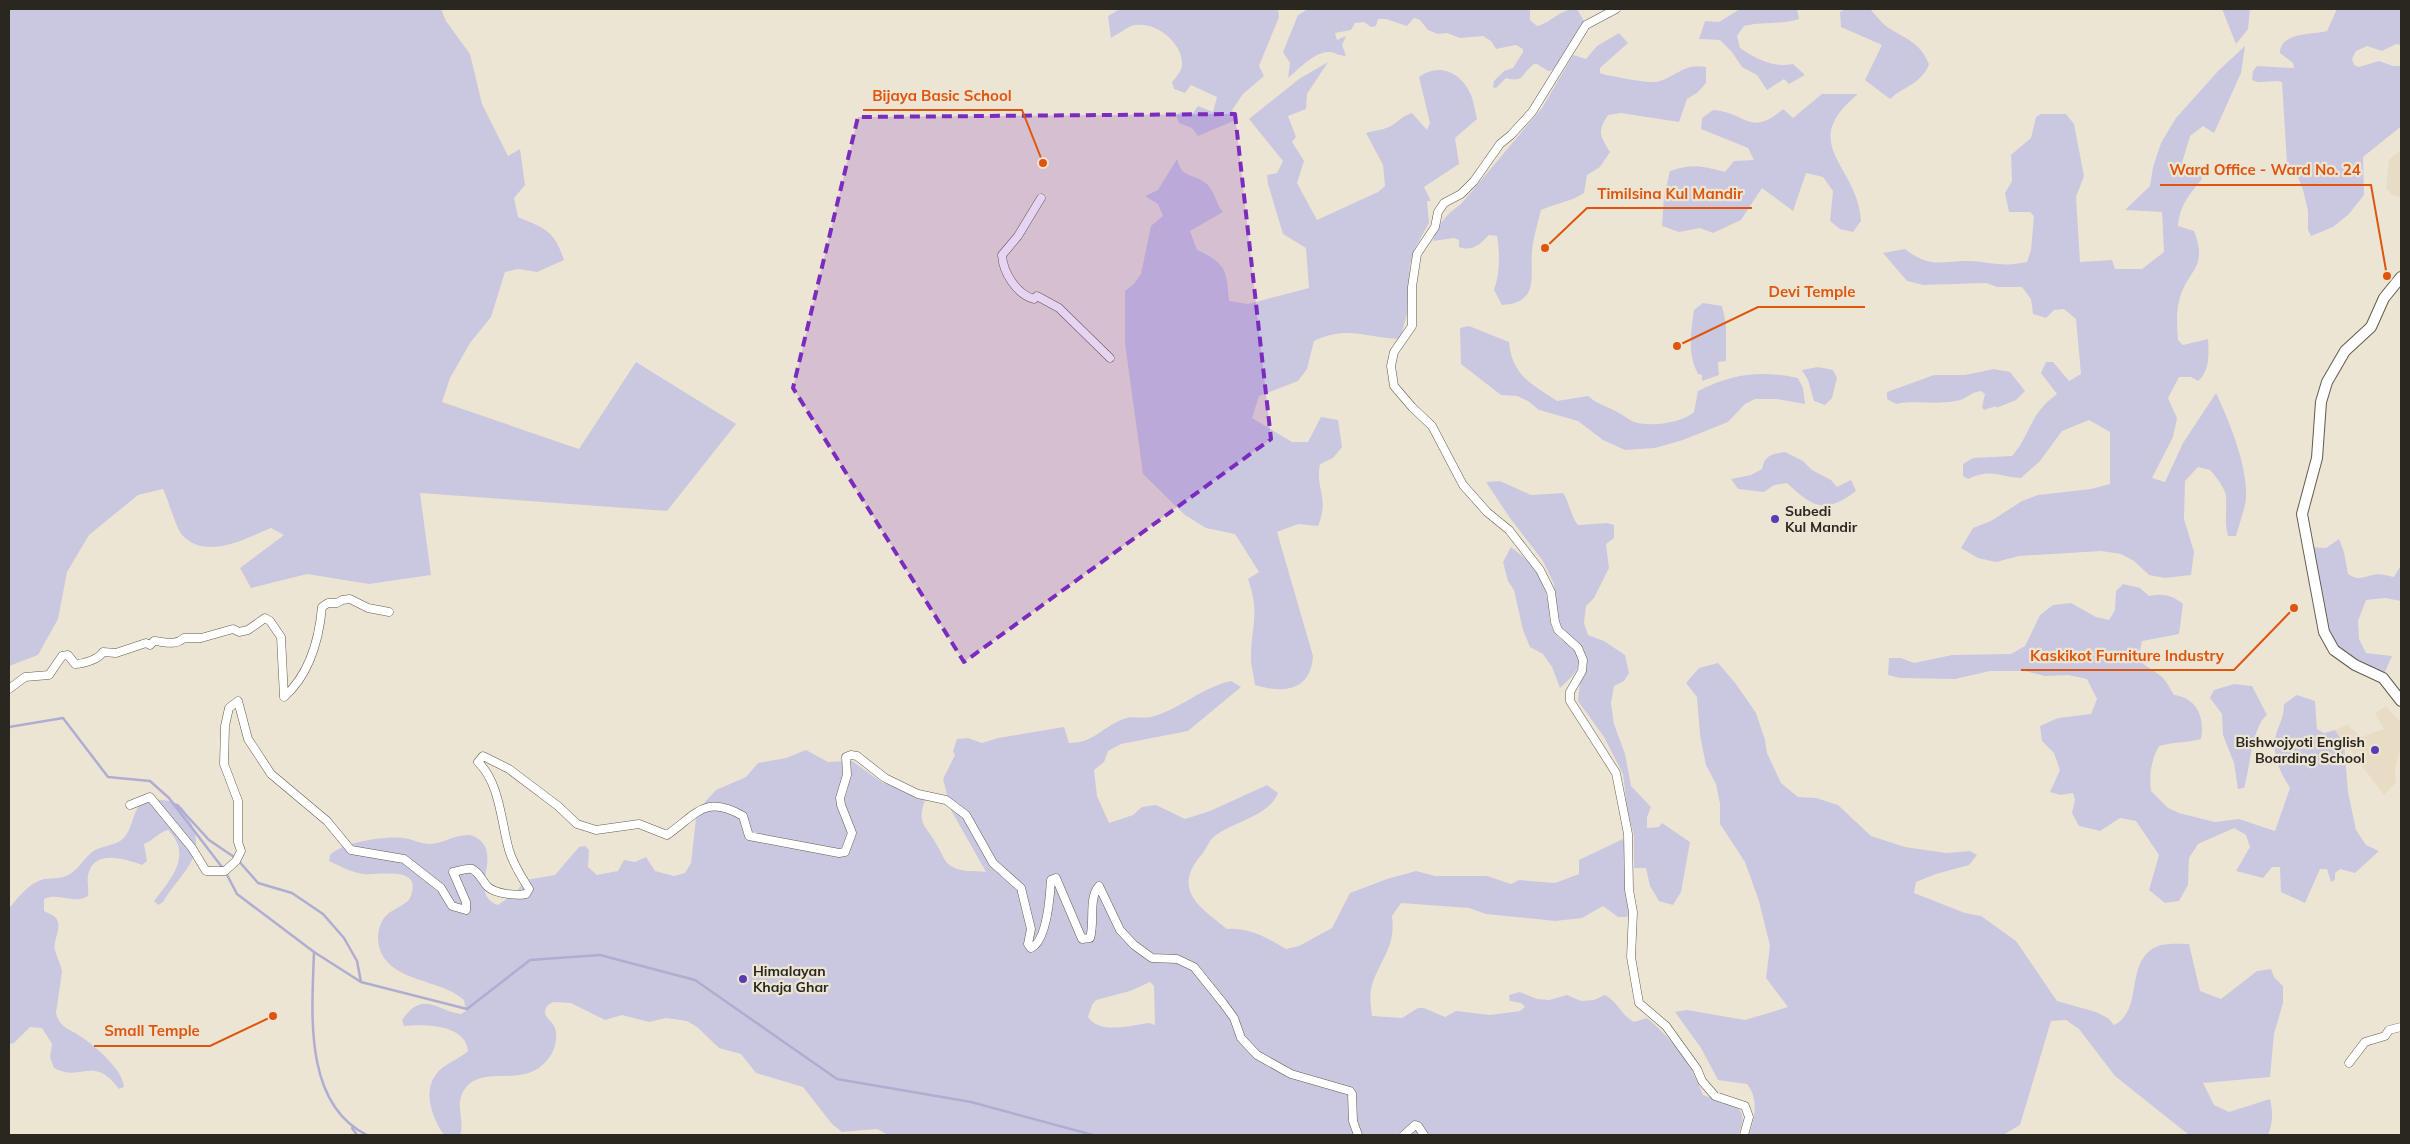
<svg xmlns="http://www.w3.org/2000/svg" width="2410" height="1144" viewBox="0 0 2410 1144" font-family="Mulish,sans-serif">
<style>
.built{fill:#e8ddc4}
.green{fill:#cac8e0;fill-rule:evenodd}
.lines{fill:none;stroke-linecap:round;stroke-linejoin:round}
.stream{stroke:#afadd1;stroke-width:2.5}
.minor-casing{stroke:#635c4d;stroke-width:9}
.tertiary-casing{stroke:#635c4d;stroke-width:12}
.minor{stroke:#fff;stroke-width:8}
.tertiary{stroke:#fff;stroke-width:10}
.marked{fill:#7b2cbf;fill-opacity:0.2;stroke:#7b2cbf;stroke-width:4;stroke-dasharray:10 6;stroke-linejoin:round}
.poi-dot{fill:#583cb4;stroke:#ede5d4;stroke-width:2}
.labels{text-anchor:middle;dominant-baseline:central;stroke-width:4.5;stroke-linejoin:round;paint-order:stroke}
.poi-label{font-size:14px;font-weight:bold;fill:#2a2720;stroke:#ede5d4;text-anchor:start}
.leader{fill:none;stroke:#de560d;stroke-width:2}
.callout-dot{fill:#de560d;stroke:#ede5d4;stroke-width:2}
.callout-label{font-size:15px;text-anchor:middle;font-weight:bold;fill:#de560d;stroke:#ede5d4;stroke-width:4.5;stroke-linejoin:round;paint-order:stroke}
</style>
<rect width="100%" height="100%" fill="#ede5d4"/>
<g class="built">
<path d="M2401,150V198L2392,195L2386,188L2389,160Z"/>
<path d="M2386,706L2401,723V746L2395,770L2396,782L2384,795L2335,730L2347,725L2361,737L2384,729L2375,713Z"/>
</g>
<g class="green">
<path d="M9,9H441L446,21L470,54L482,104L508,156L520,149L525,185L514,198L518,217C546,229 554,230 564,260L537,272L518,269L505,272L491,317L470,343L450,378L442,402L579,449L636,362L736,424L667,511L420,493L431,575L369,584L307,574L251,588L240,568L284,535L271,528C246,538 206,561 182,535C176,528 168,499 163,489L138,495L89,535L67,572L58,619L38,655L9,666Z"/>
<path d="M1120,9H1278L1279,17L1259,66L1264,76L1243,94L1232,110L1238,119L1198,136L1192,128L1179,123L1176,115L1181,112L1193,113L1198,106L1213,112L1217,97L1191,85L1185,93L1174,89L1172,82C1177,76 1183,70 1182,62C1181,40 1152,19 1131,26C1125,29 1118,34 1111,38L1108,16Z"/>
<path d="M1308,9H1530V20L1537,26C1553,22 1559,9 1577,9L1584,21L1554,70L1548,71L1537,64H1534C1520,75 1525,83 1506,78L1496,88L1493,87L1494,81L1504,71L1513,68L1523,52V49L1516,45L1496,49L1491,41L1483,36L1460,38L1447,33L1438,34L1428,30L1420,20L1414,18L1407,26L1386,19H1378L1376,26L1371,27L1364,22L1355,23L1351,30L1335,33L1337,40L1346,36L1342,45L1346,56C1340,56 1336,53 1330,52C1315,51 1299,69 1288,78L1290,63L1283,52L1298,15Z"/>
<path d="M1740,9H1797L1799,19C1781,25 1763,21 1744,26L1737,36L1740,48C1756,59 1774,68 1793,64L1805,75L1789,84L1784,79L1767,90L1757,75L1742,67L1732,52L1720,40L1699,39L1705,21L1719,22Z"/>
<path d="M1846,9H1870C1876,15 1882,24 1889,28C1907,40 1919,41 1929,64C1922,84 1904,86 1890,99L1865,80L1882,45L1841,27L1840,12Z"/>
<path d="M2222,9H2250L2248,29L2236,44Z"/>
<path d="M2337,9H2401V45L2396,44L2382,51L2367,46L2356,51L2352,59L2354,65L2359,67L2379,61L2393,66H2401V128H2399L2363,157L2364,195L2349,214L2333,227L2311,236L2308,230V211L2303,190L2298,177L2287,164L2282,82C2272,79 2262,85 2252,80L2253,71L2257,66L2294,68L2293,63L2280,53C2280,32 2312,35 2327,31Z"/>
<path d="M1619,33L1628,43L1600,68V73C1607,76 1647,83 1654,82C1673,80 1683,62 1706,67V83L1698,92L1687,99L1679,122L1621,113L1608,115C1597,132 1600,135 1610,152L1600,167L1587,175L1584,193C1571,202 1556,203 1541,210C1538,223 1533,238 1532,252C1530,275 1540,303 1502,305L1494,290C1500,273 1500,255 1497,236L1489,235C1480,244 1473,252 1459,247V240L1454,238L1433,241C1437,224 1447,214 1461,204L1542,108L1573,55L1586,59L1597,46Z"/>
<path d="M2245,46L2241,73L2214,133L2203,126L2190,136L2182,163L2199,170L2202,179C2189,195 2180,205 2178,226L2194,231C2209,269 2187,269 2179,301C2176,313 2177,327 2178,340L2183,345L2208,339C2209,352 2210,372 2198,381L2191,377H2179L2168,398L2177,418L2173,437L2152,478L2165,482L2183,443L2216,393C2229,420 2248,467 2246,498C2245,510 2239,524 2236,536H2228C2224,521 2227,511 2226,497C2225,487 2216,477 2210,470L2198,467L2185,481L2184,519L2194,552L2191,575L2165,578L2149,575L2134,561L2121,554L2101,551L2019,556L1996,562L1978,558L1961,548L1973,528L1991,521L2022,501L2038,495L2091,489L2110,484V432L2089,420L2062,431L2040,461L2021,478C1998,477 1992,468 1968,479L1963,476V464L1973,458L2012,456C2032,433 2028,415 2057,394L2041,373L2046,362H2053L2069,381L2081,374L2076,319L2064,309L2054,310L2046,318L2033,314L2031,299L2022,287H1997L1986,283L1923,285L1907,281L1883,253L1905,249C1932,270 1942,260 1972,261C1994,263 2005,267 2027,262L2031,250L2034,216L2030,212H2009L2005,193L2012,181L2011,155L2031,138L2036,117L2041,114H2066L2074,124L2084,176L2076,197L2080,262L2112,260L2115,269H2142L2164,252L2162,212L2125,210L2150,186L2153,167L2161,143L2176,118L2218,71Z"/>
<path d="M1328,62L1307,94L1306,109L1288,116L1296,137L1292,142L1304,161L1297,183L1317,220L1378,192L1385,186L1383,165L1366,133C1375,130 1386,130 1394,124C1401,119 1403,116 1412,113L1427,130L1430,123L1419,77C1439,62 1462,73 1471,95C1474,102 1475,111 1477,119L1455,138L1459,164L1424,187L1431,201H1427L1429,223L1415,248L1410,264L1407,314L1400,339C1365,338 1348,325 1314,341L1307,369L1298,381L1259,396L1252,418L1292,442H1308L1321,417L1338,420L1342,447L1333,458L1320,464C1315,490 1330,498 1318,526L1298,524L1277,532L1313,656C1311,691 1283,694 1255,685C1254,678 1252,669 1251,662C1250,627 1261,616 1248,579L1259,572L1235,534L1206,528L1185,515L1143,474L1125,343V291L1134,284L1141,274L1151,226L1163,216L1158,204L1145,196L1158,190L1177,159C1182,180 1195,173 1207,184C1215,192 1216,204 1223,212L1190,231L1197,250C1226,263 1227,271 1229,301L1248,304L1309,288L1306,248L1283,234L1268,184L1267,175L1277,173L1283,161L1249,119L1299,79Z"/>
<path d="M1822,94H1858C1796,145 1858,164 1861,221L1853,232L1840,229L1830,221L1833,191L1823,177L1806,173L1793,211L1762,188L1741,220L1713,233L1700,228L1679,232L1662,226L1664,196L1670,171C1690,163 1705,166 1725,172L1734,161L1754,160L1748,148L1701,129L1702,118L1713,110C1746,112 1750,138 1783,109L1793,118Z"/>
<path d="M1703,303L1722,306L1726,324V361L1718,362L1719,375L1702,381V375L1698,374C1687,353 1691,332 1694,310Z"/>
<path d="M1469,326L1509,342C1512,375 1531,384 1557,401L1588,396C1598,405 1608,406 1619,413C1623,415 1628,419 1632,421C1648,428 1682,423 1694,412L1698,391C1732,374 1760,370 1798,378L1803,388L1805,404L1777,399H1755L1745,404L1728,422L1683,440L1655,448L1625,450L1603,440L1578,421L1539,410L1528,401L1517,396L1501,395L1461,364L1460,328Z"/>
<path d="M1818,367L1833,370L1837,378L1832,398L1825,405L1814,401L1808,380L1802,370Z"/>
<path d="M1994,369L2010,372L2025,391L2016,400L1996,408V406L1984,410L1982,407L1985,394L1981,391C1971,392 1965,400 1956,401C1936,405 1916,400 1896,404L1887,399V392L1934,375H1965Z"/>
<path d="M1785,452L1803,461L1812,470L1831,480L1837,487L1851,480L1856,491C1825,514 1813,508 1787,483L1774,485L1764,492L1738,489L1731,479L1751,475L1762,469C1765,455 1771,454 1785,452Z"/>
<path d="M1500,481L1531,495L1563,493C1570,503 1570,515 1578,525L1607,523L1614,525V538L1606,544L1609,568L1594,598L1586,606L1584,623L1588,635L1604,641L1625,655L1629,673L1624,681L1614,686L1611,703L1614,724L1625,754L1631,786L1651,807L1647,817V828L1659,827L1662,823L1690,842L1681,892L1673,905L1659,901L1650,886L1646,868H1634V836L1627,808L1623,774L1604,737L1578,701L1580,682L1585,675L1587,664L1583,648L1561,627L1556,617L1554,584L1543,561L1510,518L1486,482Z"/>
<path d="M2339,539L2344,552L2348,574C2358,581 2362,577 2373,575C2379,573 2388,576 2394,577L2401,565V601L2385,598L2366,600L2358,621L2359,639L2366,653L2392,656L2384,674L2335,647L2325,624L2310,547L2326,548Z"/>
<path d="M1511,547C1535,566 1544,575 1549,607C1550,616 1549,624 1555,633C1561,643 1580,646 1579,661C1579,672 1567,681 1560,688L1552,667L1543,654L1530,647L1523,630L1514,590L1508,581L1503,562Z"/>
<path d="M2123,584L2140,588L2149,596C2162,593 2173,595 2183,604L2179,634L2142,641C2135,668 2147,663 2163,678C2167,682 2171,690 2174,695C2197,698 2205,717 2201,739C2187,743 2173,742 2159,746C2151,761 2149,774 2151,791L2168,808L2179,813L2215,822L2239,819L2275,831L2290,788C2279,770 2270,753 2277,731C2281,721 2284,714 2284,704L2297,695L2315,701L2317,729L2324,733L2335,730L2344,743L2348,792L2356,830L2366,845L2379,851L2355,873L2340,869L2335,873V880L2331,882L2327,869H2320L2305,903L2281,892L2280,867H2272L2263,878L2236,871L2250,847L2246,835L2234,828L2198,844L2189,858L2188,885L2179,901L2165,903L2149,890L2159,855L2136,821L2120,818L2100,831L2079,826L2072,813L2075,800L2073,793L2060,795L2050,792L2060,770L2054,753L2042,741L2040,726L2058,718L2091,714L2097,699L2087,679L2068,675L2045,676L2025,671H1990L1955,679L1900,678L1888,675L1889,658H1901L1914,663L1952,655L2011,654L2025,646L2040,615L2053,605L2071,603L2096,617L2109,620L2115,610L2116,591Z"/>
<path d="M1718,663L1736,684L1756,713L1765,740L1767,753L1781,783L1798,797L1816,798L1838,805L1871,836L1905,847L1946,853L1970,851L1977,855L1969,865L1936,874L1916,882L1914,893L1965,913L1981,916L2016,941L2057,1001L2096,1012L2108,1018L2114,1025C2145,1010 2123,960 2158,946C2167,943 2180,944 2189,944L2200,991L2221,999L2257,971L2271,969L2274,977L2283,986V1003L2274,1034L2270,1077L2203,1083L2214,1105L2229,1112L2270,1099C2273,1112 2273,1123 2268,1135H2189L2115,1076L2079,1029L2066,1020L2051,1021L2020,1125L2003,1135H1749C1755,1118 1759,1099 1747,1084L1718,1080L1701,1048L1675,1012L1687,1010L1745,1020L1788,1007L1766,978L1770,946L1759,901L1745,862L1720,824V804L1716,784L1706,765L1700,735L1697,697L1686,683L1699,668Z"/>
<path d="M1231,681L1241,687L1188,731L1121,744L1108,751L1104,762L1094,770L1097,796L1109,823L1133,815L1142,807L1156,805L1185,819L1210,811L1267,785L1278,793C1269,816 1235,821 1216,835C1210,839 1207,847 1203,853C1171,889 1198,906 1227,929C1248,927 1268,938 1286,949L1299,946L1332,928L1350,893L1387,879L1416,871L1435,876H1487L1511,884L1519,880L1555,883L1579,874V860L1623,839C1627,863 1634,893 1627,917H1618L1603,906L1582,918L1555,921L1486,914L1469,908L1401,903L1392,916C1396,947 1381,958 1372,985C1369,994 1371,1007 1372,1016L1402,1018L1418,1008H1424L1445,1017L1456,1011L1490,1015L1520,1011L1525,1007L1521,1003L1510,1001L1509,995L1520,992L1537,999L1549,1000L1567,995L1581,1001L1594,1000L1605,995C1619,1003 1620,1014 1634,1022L1647,1018C1672,1039 1692,1064 1703,1095L1737,1107C1746,1115 1742,1125 1738,1135H888L877,1129L842,1132L832,1124L803,1087L756,1073L741,1054L719,1048L697,1027L687,1021L666,1018L649,1022L622,1015L605,1020L571,1003L553,1002L548,1005C540,1016 550,1018 554,1026C559,1036 555,1051 548,1059C523,1092 478,1060 462,1094C456,1108 465,1122 460,1135H444C431,1116 420,1086 442,1068C450,1062 460,1058 468,1051C466,1024 423,1024 404,1026L402,1020C423,990 435,1010 461,1014L466,1011L464,1000C439,977 382,983 378,940C378,932 379,925 384,918C390,910 401,907 409,900C426,864 380,876 363,874C350,872 340,866 329,861L330,855C344,842 384,836 403,838C412,839 421,844 430,844C446,844 466,826 481,841C500,860 468,894 498,905L515,893L526,880L555,875L579,847L585,846L589,850L588,867L597,875L618,871L624,860L635,862L646,857L655,871L674,876L685,873L691,863L696,818L704,803L716,790L746,777L758,763L786,758L806,750L828,762L852,761L883,783L917,790L926,798C915,825 927,825 938,847C942,853 944,862 951,866C962,873 974,870 986,872L951,810L943,779L955,755L953,751L957,739L968,738L982,743L998,738L1064,727L1069,743C1093,743 1100,729 1121,720C1132,715 1141,719 1151,717C1179,710 1202,687 1231,681ZM1150,982L1154,986L1155,1025L1149,1023C1131,1025 1100,1035 1088,1017L1092,1005L1096,1000L1130,991Z"/>
<path d="M2234,684L2252,686L2267,715C2252,726 2250,769 2244,788L2238,789L2234,763L2223,735L2222,714L2210,698L2214,690Z"/>
<path d="M150,798C158,800 166,800 173,802C183,805 186,813 190,821C209,857 179,874 163,902L158,905L154,901C171,879 193,855 168,830C159,832 154,840 144,844L147,861L142,865C125,859 93,848 88,876C87,882 89,889 88,896C74,905 59,892 44,899V911C47,913 51,914 54,916C65,925 52,940 55,950C57,958 61,964 62,972L56,1013C60,1029 71,1029 83,1038C97,1048 123,1070 124,1087L119,1089C93,1054 82,1083 54,1068L50,1057L52,1044L42,1028L30,1027L14,1043L9,1044V909C17,898 29,883 44,879C51,878 59,879 66,876C77,872 83,859 92,852C100,846 112,846 120,841C136,831 130,803 150,798Z"/>
</g>
<g class="lines">
<g class="stream">
<path d="M9,727L63,718L108,777L150,781L169,798L225,871L237,894L314,952L361,982L467,1009L530,960L600,955L695,980L837,1079L971,1102L1093,1135"/>
<path d="M177,805L209,840L237,859L258,883L292,893L323,914L344,938L357,961L361,982"/>
<path d="M314,952C312,1012 303,1104 367,1135"/>
<path d="M352,1128L357,1135"/>
</g>
<defs>
<g id="minor">
<path d="M1616,9L1586,25L1532,112L1511,135L1500,144L1474,181L1461,194L1444,203L1438,212L1435,227L1417,254L1412,287V326L1394,352L1391,366L1394,386L1412,407L1432,426L1463,485L1487,512L1509,530L1540,570L1551,592L1555,622L1558,630L1578,648L1583,660L1582,671L1570,692V701L1616,773L1628,834L1629,890L1633,912L1631,957L1639,1003L1666,1026L1697,1069L1702,1081L1715,1096L1745,1106L1749,1117L1744,1135"/>
<path d="M1041,198L1018,236L1002,255C1003,272 1016,294 1034,299L1037,296L1059,308L1110,358"/>
<path d="M9,689L25,677L49,675L62,656L68,655L75,664C84,664 99,659 103,652L116,653L146,643L150,645L154,641C166,642 175,646 184,638H201L233,629L239,632L248,630L265,618L270,621L281,637L284,697C310,674 319,640 322,607L328,603H337L342,600L350,599L368,608L389,612"/>
<path d="M130,805L150,797L192,848L206,871H225L236,861L241,851L238,842V801L224,764L225,726L229,708L238,701L248,739L271,774L327,821L351,850L404,859L441,888L452,906L466,910V902L453,872C459,871 467,868 472,869C479,872 483,882 488,887C496,894 517,896 526,894L529,889C521,876 513,864 509,850C501,822 500,783 478,762L483,756L509,769L558,806L577,824L596,830L639,824L667,835C697,814 705,794 743,816L749,836L839,853L845,852L852,833L841,805L840,798L847,775L846,757L851,755L857,756L885,778L918,794L946,800L966,815L993,863L1021,888L1031,929L1028,944L1031,948C1047,941 1050,897 1051,880L1056,878L1082,939L1090,938C1095,923 1088,898 1099,886L1120,930L1134,945L1152,958L1177,959L1194,967L1223,1003L1234,1018L1241,1038L1257,1055L1291,1074L1350,1091L1352,1094L1353,1121L1358,1135"/>
<path d="M2349,1063L2365,1042L2385,1036L2389,1030L2401,1027"/>
<path d="M1404,1135L1415,1125L1418,1126L1424,1135"/>
</g>
<path id="tertiary" d="M2401,277L2384,298L2371,327L2345,351L2327,382L2321,402L2317,458L2302,514L2324,632L2334,650L2355,665L2383,678L2401,701"/>
</defs>
<use href="#minor" class="minor-casing"/>
<use href="#tertiary" class="tertiary-casing"/>
<use href="#minor" class="minor"/>
<use href="#tertiary" class="tertiary"/>
</g>
<path class="marked" d="M1235,114L1271,439L964,662L793,388L858,117Z"/>
<g class="poi-dot">
<circle cx="1775" cy="519" r="5"/>
<circle cx="2375" cy="750" r="5"/>
<circle cx="743" cy="979" r="5"/>
</g>
<g class="labels">
<g class="poi-label">
<text x="1785" y="511">Subedi<tspan x="1785" dy="16">Kul Mandir</tspan></text>
<text x="2365" y="742" text-anchor="end">Bishwojyoti English<tspan x="2365" dy="16">Boarding School</tspan></text>
<text x="753" y="971">Himalayan<tspan x="753" dy="16">Khaja Ghar</tspan></text>
</g>
</g>
<path class="leader" d="M1043 163L1022 110H863M2387 276L2371 185H2160M1545 248L1587 208H1752M1677 346L1758 307H1865M2294 608L2234 670H2021M273 1016L210 1046H94"/>
<g class="callout-dot">
<circle cx="1043" cy="163" r="5"/>
<circle cx="2387" cy="276" r="5"/>
<circle cx="1545" cy="248" r="5"/>
<circle cx="1677" cy="346" r="5"/>
<circle cx="2294" cy="608" r="5"/>
<circle cx="273" cy="1016" r="5"/>
</g>
<g class="callout-label">
<text x="942" y="101">Bijaya Basic School</text>
<text x="2265" y="175">Ward Office - Ward No. 24</text>
<text x="1670" y="199">Timilsina Kul Mandir</text>
<text x="1812" y="297">Devi Temple</text>
<text x="2127" y="661">Kaskikot Furniture Industry</text>
<text x="152" y="1036">Small Temple</text>
</g>
<rect width="2410" height="1144" fill="none" stroke="#2a2720" stroke-width="20"/>
</svg>
